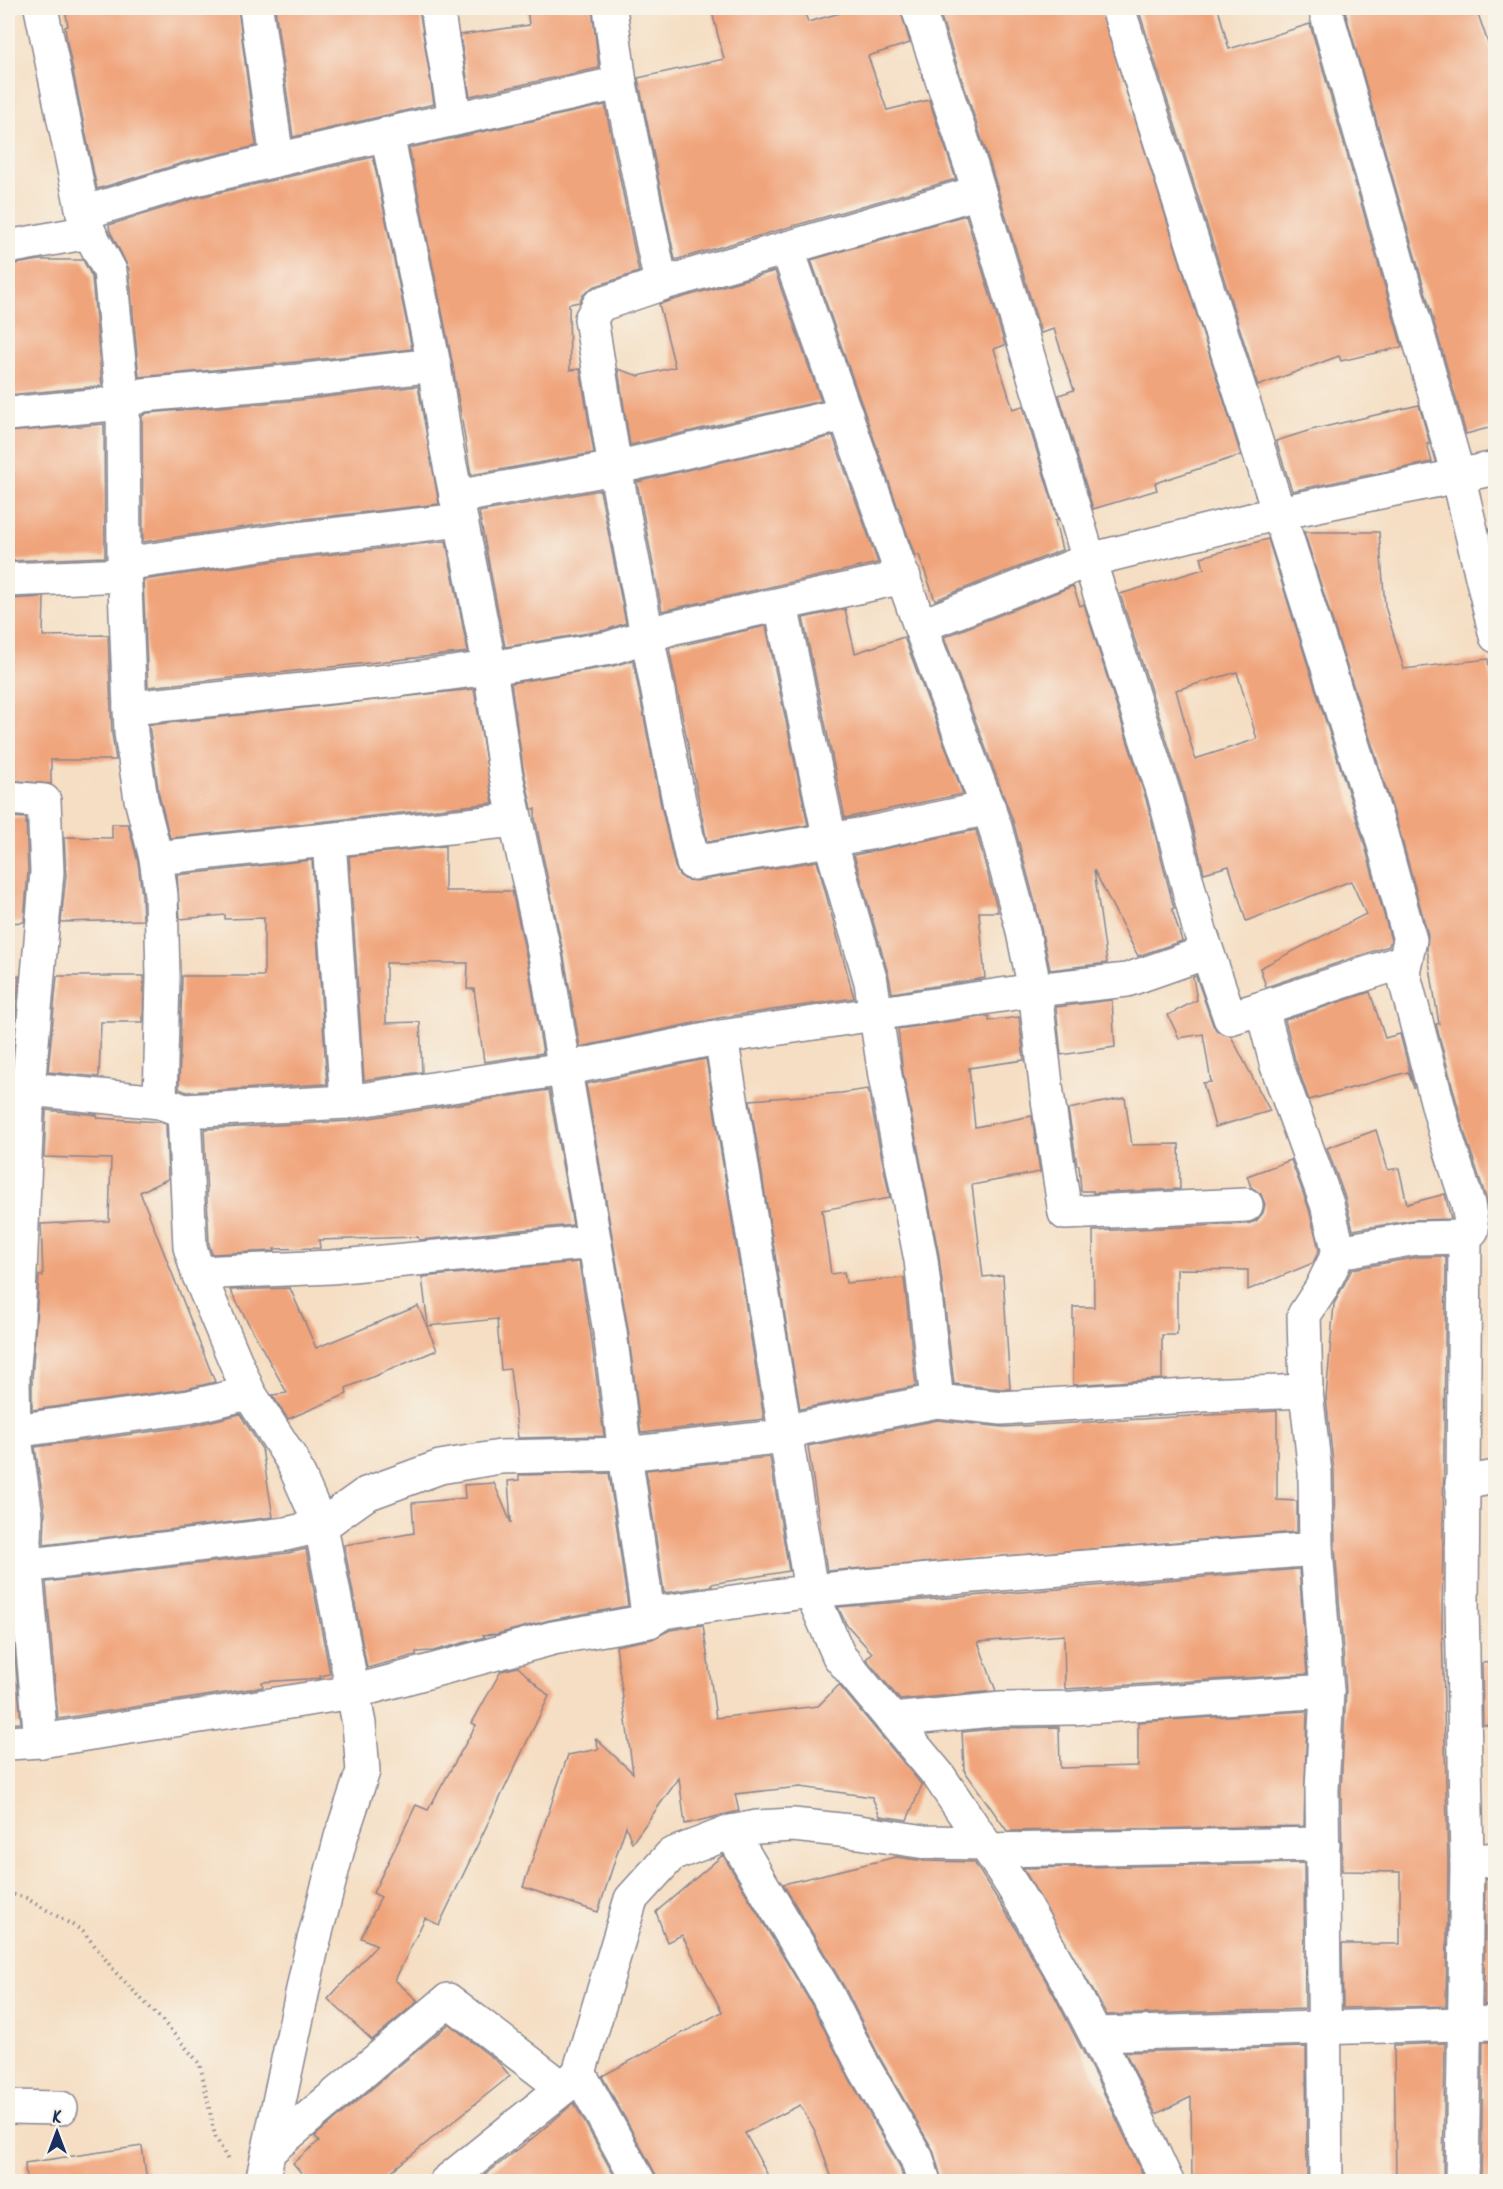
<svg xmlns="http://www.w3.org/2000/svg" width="1503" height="2189" viewBox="0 0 1503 2189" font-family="Kalam,sans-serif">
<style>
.building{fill:#f0a47b;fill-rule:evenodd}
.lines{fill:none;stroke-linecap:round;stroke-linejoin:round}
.minor-casing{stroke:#888690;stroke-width:36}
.path{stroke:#888690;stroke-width:4;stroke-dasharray:1.5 4.5;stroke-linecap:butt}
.minor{stroke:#fff;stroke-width:33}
</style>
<rect width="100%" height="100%" fill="#f7f3e8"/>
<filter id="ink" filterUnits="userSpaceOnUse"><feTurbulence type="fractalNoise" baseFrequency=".0167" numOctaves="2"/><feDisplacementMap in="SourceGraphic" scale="12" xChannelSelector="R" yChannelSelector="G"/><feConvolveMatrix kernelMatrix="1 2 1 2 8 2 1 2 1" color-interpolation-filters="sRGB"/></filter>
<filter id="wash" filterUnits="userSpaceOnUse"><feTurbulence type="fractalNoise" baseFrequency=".008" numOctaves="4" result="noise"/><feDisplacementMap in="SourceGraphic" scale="24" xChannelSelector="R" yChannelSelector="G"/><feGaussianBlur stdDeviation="1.35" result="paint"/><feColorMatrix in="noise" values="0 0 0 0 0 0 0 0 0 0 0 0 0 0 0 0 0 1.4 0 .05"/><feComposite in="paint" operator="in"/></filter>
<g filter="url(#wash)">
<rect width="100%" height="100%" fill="#f5dec3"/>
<g id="blocks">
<g class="building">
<path d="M65,8H238L256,146L186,162L97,189L67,42L65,27L68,26Z"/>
<path d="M275,8H419L434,104L293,137Z"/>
<path d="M527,8H592L599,68L470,96L460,35L529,25Z"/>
<path d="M711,8H803L808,22L858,8H900L910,43L868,56L887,110L929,100L956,179L675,260L638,78L724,59Z"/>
<path d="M938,8H1100L1241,455L1155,483L1157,490L1093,509L1059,395L1074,390L1054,329L1041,333L990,164Z"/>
<path d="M1138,8H1218L1229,49L1310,24L1402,347L1341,361L1339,356L1258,386Z"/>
<path d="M1344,8H1476L1496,66V426L1466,434Z"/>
<path d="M605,105L639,272L593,287L583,295L579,302L569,304L570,370L580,369L594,453L471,475L452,361L409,148Z"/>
<path d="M373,157L412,349L296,362L139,377L129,269L110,231L109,225L196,198Z"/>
<path d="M966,215L1005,345L994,349L1013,409L1023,406L1058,520L1055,521L1062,550L935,600L919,555L915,556L811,260Z"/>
<path d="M40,260H83L92,277L102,386L8,395V265Z"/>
<path d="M775,271L821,401L630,445L618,369L639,376L675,367L659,304Z"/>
<path d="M418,386L439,504L278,522L143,542L142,416L147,413L300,400Z"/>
<path d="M1419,405L1430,444H1427L1432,462L1292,491L1276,441L1311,430Z"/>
<path d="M104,424L105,557L8,561V432Z"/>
<path d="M833,436L878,563L662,611L637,482Z"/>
<path d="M600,490L626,623L606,630L505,647L479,512Z"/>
<path d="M1304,532H1379L1385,606L1404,669L1488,659L1496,721V755H1491L1496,797V1226L1490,1227L1486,1198L1465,1134L1436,1024H1439L1427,949L1428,935L1399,829Z"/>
<path d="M1268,539L1363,839L1391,940L1389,946L1266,987L1260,968L1366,914L1351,881L1246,921L1229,866L1204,873L1182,788L1120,594L1204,569L1201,557ZM1237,672L1257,739L1195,759L1176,690Z"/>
<path d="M446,541L468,652L148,687L143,580L282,560Z"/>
<path d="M1073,586L1080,606L1084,604L1146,799L1174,908L1172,909L1182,941L1138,956L1094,870L1107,963L1050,970L1037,910L1013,821L944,637Z"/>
<path d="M44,597L43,636L108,635L112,734L116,760H51V784L8,780V599Z"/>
<path d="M845,609L855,653L904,637L963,794L845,818L803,618Z"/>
<path d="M766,626L808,825L707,842L669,648Z"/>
<path d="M633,660L661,805L675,867L679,875L686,880L696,881L817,861L854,998L718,1018L580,1047L563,952L535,819V809H532L523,768L511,683L613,666Z"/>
<path d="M474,689L493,803L170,838L159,795L149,725Z"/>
<path d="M8,817L26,818L28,872L24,922L8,923Z"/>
<path d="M112,824H128L138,862L142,896L143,920L61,922L66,874L64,837L112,838Z"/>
<path d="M976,830L998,912H979L985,978L892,993L889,977L854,855Z"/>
<path d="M445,846V891H512L527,959L543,1053L484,1062L474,989H467L468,963H386V1023L420,1022L422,1072L364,1080L349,856Z"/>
<path d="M312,860L327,1084L187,1092L179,1089L182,976H264V918L225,919V915L180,919L177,875Z"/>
<path d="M8,976H19L11,1068L8,1069Z"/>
<path d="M57,976H144L143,1022H101L99,1077L48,1072Z"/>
<path d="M1196,976L1213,1025L1218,1032L1231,1036L1270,1111L1215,1127L1203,1083L1211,1082L1203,1034L1179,1038L1168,1015L1197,1000L1193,977Z"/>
<path d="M1370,992L1385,1038L1400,1034L1414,1088L1408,1072L1309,1100L1295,1060L1285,1020Z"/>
<path d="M1112,1000L1115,1047L1061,1055L1056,1007Z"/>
<path d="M989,1016V1021L1019,1017L1024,1060L969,1068L975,1127L1032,1116L1040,1172L972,1185L983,1277L1003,1275L1010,1389H1002L954,1384L939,1256L903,1073L898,1029Z"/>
<path d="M706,1059L764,1419L641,1433L628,1329L586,1084Z"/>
<path d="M868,1089L890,1198L822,1210L831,1274L844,1272L846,1283L904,1278L916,1386L800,1409L750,1100L841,1093Z"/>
<path d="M549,1090L573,1225L419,1240L418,1237L319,1240L320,1248L274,1249L275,1251L212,1254L209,1244L204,1129L350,1121Z"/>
<path d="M1125,1098L1132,1145L1179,1144L1180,1189L1093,1193V1191H1081L1079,1165H1077L1068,1109Z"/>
<path d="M46,1110L97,1115V1118L160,1122L166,1124L168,1179L140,1192L215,1382L186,1389L32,1410V1379L39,1276H43L41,1224L109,1221L111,1159L44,1157Z"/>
<path d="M1376,1130L1388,1170L1399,1168L1407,1204L1445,1194L1451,1219L1413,1220L1353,1230L1345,1198L1327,1148Z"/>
<path d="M1291,1160L1309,1209L1319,1250L1313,1263L1248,1290V1270L1177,1269V1335H1162V1379L1073,1385V1307H1094L1093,1231L1247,1224L1256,1221L1263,1213L1265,1204L1261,1194L1251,1187L1247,1176Z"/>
<path d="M1446,1256L1442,1627L1448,1862L1446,2006L1343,2008L1342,1944H1400V1872L1342,1871L1341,1790L1346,1690L1335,1548L1334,1471L1326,1398L1334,1304L1352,1269L1418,1257Z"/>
<path d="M579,1262L591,1335L604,1436L518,1438L510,1369L501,1370L497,1319L428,1326L422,1277Z"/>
<path d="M290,1288L316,1348L418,1306L437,1350L346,1388L347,1394L288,1419L272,1395L287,1393L230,1290Z"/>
<path d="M1277,1411V1500L1297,1501V1532L827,1571L808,1446L938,1420L1003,1427Z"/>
<path d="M240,1414L262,1449L273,1517L44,1545L45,1513L35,1447L192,1426Z"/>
<path d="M770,1457L789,1571L711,1584L712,1586L664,1593L646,1470Z"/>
<path d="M609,1473L628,1606L550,1620L497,1634L483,1635L485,1637L433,1651L416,1652V1655L367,1668L344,1545L414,1533L412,1503L465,1498L464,1485L494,1483L511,1523L508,1481L519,1480V1475Z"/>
<path d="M306,1549L330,1674L320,1676L321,1678L262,1682L263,1687L58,1719L46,1582L288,1553Z"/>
<path d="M1299,1569L1307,1674L1065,1689L1064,1635L978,1642L996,1691L900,1700L866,1659L872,1653L846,1624L838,1607Z"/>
<path d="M8,1580L21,1723L8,1724Z"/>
<path d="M703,1625L716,1718L818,1706L839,1685L922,1785L907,1820L880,1816L872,1797L800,1787L735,1794L739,1811L685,1824L679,1778L632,1843L626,1826L598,1912L523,1887L568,1755L599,1749L595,1738L633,1773L616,1646L652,1639L670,1630Z"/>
<path d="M1496,1662V1725H1483L1482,1663Z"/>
<path d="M518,1667L549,1696L439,1925L425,1918L395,1980L418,2001L372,2040L328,1999L377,1945L361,1938L381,1897L373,1893L416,1805L428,1810L476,1725L472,1723L501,1671Z"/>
<path d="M1307,1711L1304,1826L1007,1831L964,1770L962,1732L1003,1728L1059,1727L1060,1768L1138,1766V1722Z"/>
<path d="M723,1855L812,2005L849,2078L900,2167L904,2181H833L815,2131L800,2105L745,2133L771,2181H658L655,2173L602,2076L722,2012L682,1935L667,1942L656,1912Z"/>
<path d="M896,1857L925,1861L974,1862L1012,1922L1053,1993L1103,2091L1146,2181H942L933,2150L881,2060L844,1986L783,1884Z"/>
<path d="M1304,1863L1305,2009L1107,2015L1023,1868Z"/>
<path d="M1496,1878V2004L1484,2005L1485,1879Z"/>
<path d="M449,2024L499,2063L510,2076L379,2181H308L293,2163L319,2141L315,2136Z"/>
<path d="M1483,2042H1496V2181H1481Z"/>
<path d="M1445,2043L1443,2181H1396L1394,2045Z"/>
<path d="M1306,2047L1307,2181H1192L1191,2097L1156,2114L1125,2052Z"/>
<path d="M574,2103L617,2181H477L534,2137Z"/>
<path d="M142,2146L147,2181H26L25,2163Z"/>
</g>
</g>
</g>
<g filter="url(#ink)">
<use href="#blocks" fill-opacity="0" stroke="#888690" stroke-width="1.5"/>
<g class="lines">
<defs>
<g id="minor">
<path d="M41,8L83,213"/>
<path d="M256,8L277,159"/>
<path d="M437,8L455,119"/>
<path d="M918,8L972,169L1089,560L1164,794L1199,928L1230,1018L1262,1008L1277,1066L1327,1204L1339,1252"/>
<path d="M1325,8L1458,475L1496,636"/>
<path d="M620,83L661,284L787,248L920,626L995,827L1022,927L1035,990L1047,1093L1065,1213L1246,1205"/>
<path d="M89,232L110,271L123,403L124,564L280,541L461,520L446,445L434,365"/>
<path d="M8,247L89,232L83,213L191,180L409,129L620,83L610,8"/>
<path d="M787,248L979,192"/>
<path d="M8,414L123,403L143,395L298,381L434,365L387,134"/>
<path d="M846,414L615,468L679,801L693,863L870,833L989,808"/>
<path d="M456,497L615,468L591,319L599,305L661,284"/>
<path d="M461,520L490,668L505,771L545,955L610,1332L625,1454L649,1621"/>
<path d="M8,580L125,575"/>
<path d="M920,626L1089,560L1279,513L1496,468"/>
<path d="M130,708L398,680L490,668L610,648L671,628L904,577"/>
<path d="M8,798L44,801L47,872L28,1089L18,1319L13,1378L14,1431L26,1516L24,1566L27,1583L41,1741L8,1743"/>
<path d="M329,840L347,1102"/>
<path d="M156,858L515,820"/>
<path d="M1262,1008L1405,961"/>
<path d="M721,1037L1035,990L1127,980L1207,952"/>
<path d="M8,1087L160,1102L163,977L161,895L156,858L141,799L131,733L124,564"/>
<path d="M184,1111L190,1247L198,1273L249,1393L292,1460L321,1526L359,1724L363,1771L341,1837L312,1947L262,2182"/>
<path d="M198,1273L331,1267L594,1242"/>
<path d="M1306,1391L1315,1473L1316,1549L1327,1691L1322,1790L1326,2182"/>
<path d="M937,1401L1002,1408L1202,1395L1306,1391L1304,1315L1321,1289L1339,1252L1416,1238L1465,1237L1472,1230L1468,1204L1447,1139L1403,972L1410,940L1381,834L1118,8"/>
<path d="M8,1436L14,1431L189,1407L249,1393"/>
<path d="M1462,1483L1496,1477"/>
<path d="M24,1566L286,1534L321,1526L366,1494L440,1467L500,1457L625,1454L785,1436L802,1428L937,1401L921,1260L885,1076L871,982L830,840L781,605"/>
<path d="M892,1720L1002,1709L1073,1708L1327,1691"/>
<path d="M41,1741L353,1692L553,1638L649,1621L663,1612L811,1591L721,1037L564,1069L347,1102L184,1111L160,1102"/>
<path d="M984,1843C1016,1888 1042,1936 1069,1984C1104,2049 1136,2115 1167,2182"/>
<path d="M989,1850L1323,1844"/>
<path d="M1467,1862L1496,1859"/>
<path d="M1096,2034L1496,2023"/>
<path d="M579,2073L631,1899L671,1855L731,1832"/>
<path d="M8,2107L61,2108"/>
<path d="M270,2150L448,2000L563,2088"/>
<path d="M446,2182L563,2088L579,2073L639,2182"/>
<path d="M924,2182L917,2159L865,2069L828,1996L731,1832L757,1827L793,1825L859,1832L925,1842L984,1843L939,1776L839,1656L811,1591L973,1576L1316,1549"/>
<path d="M1462,2182L1467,1862L1462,1603L1465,1237"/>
</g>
</defs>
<use href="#minor" class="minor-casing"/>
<path class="path" d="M8,1893L26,1898L83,1931L117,1974L162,2020L200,2064L215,2136L229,2162"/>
<use href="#minor" class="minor"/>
</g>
</g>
<rect width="1503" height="2189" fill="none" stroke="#f7f3e8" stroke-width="30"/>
<g transform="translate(57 2132)" stroke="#f7f3e8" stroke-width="4.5" paint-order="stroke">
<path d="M0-4.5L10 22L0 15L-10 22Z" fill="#1b2f5e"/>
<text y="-9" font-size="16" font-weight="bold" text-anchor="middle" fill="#1b2f5e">K</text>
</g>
</svg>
